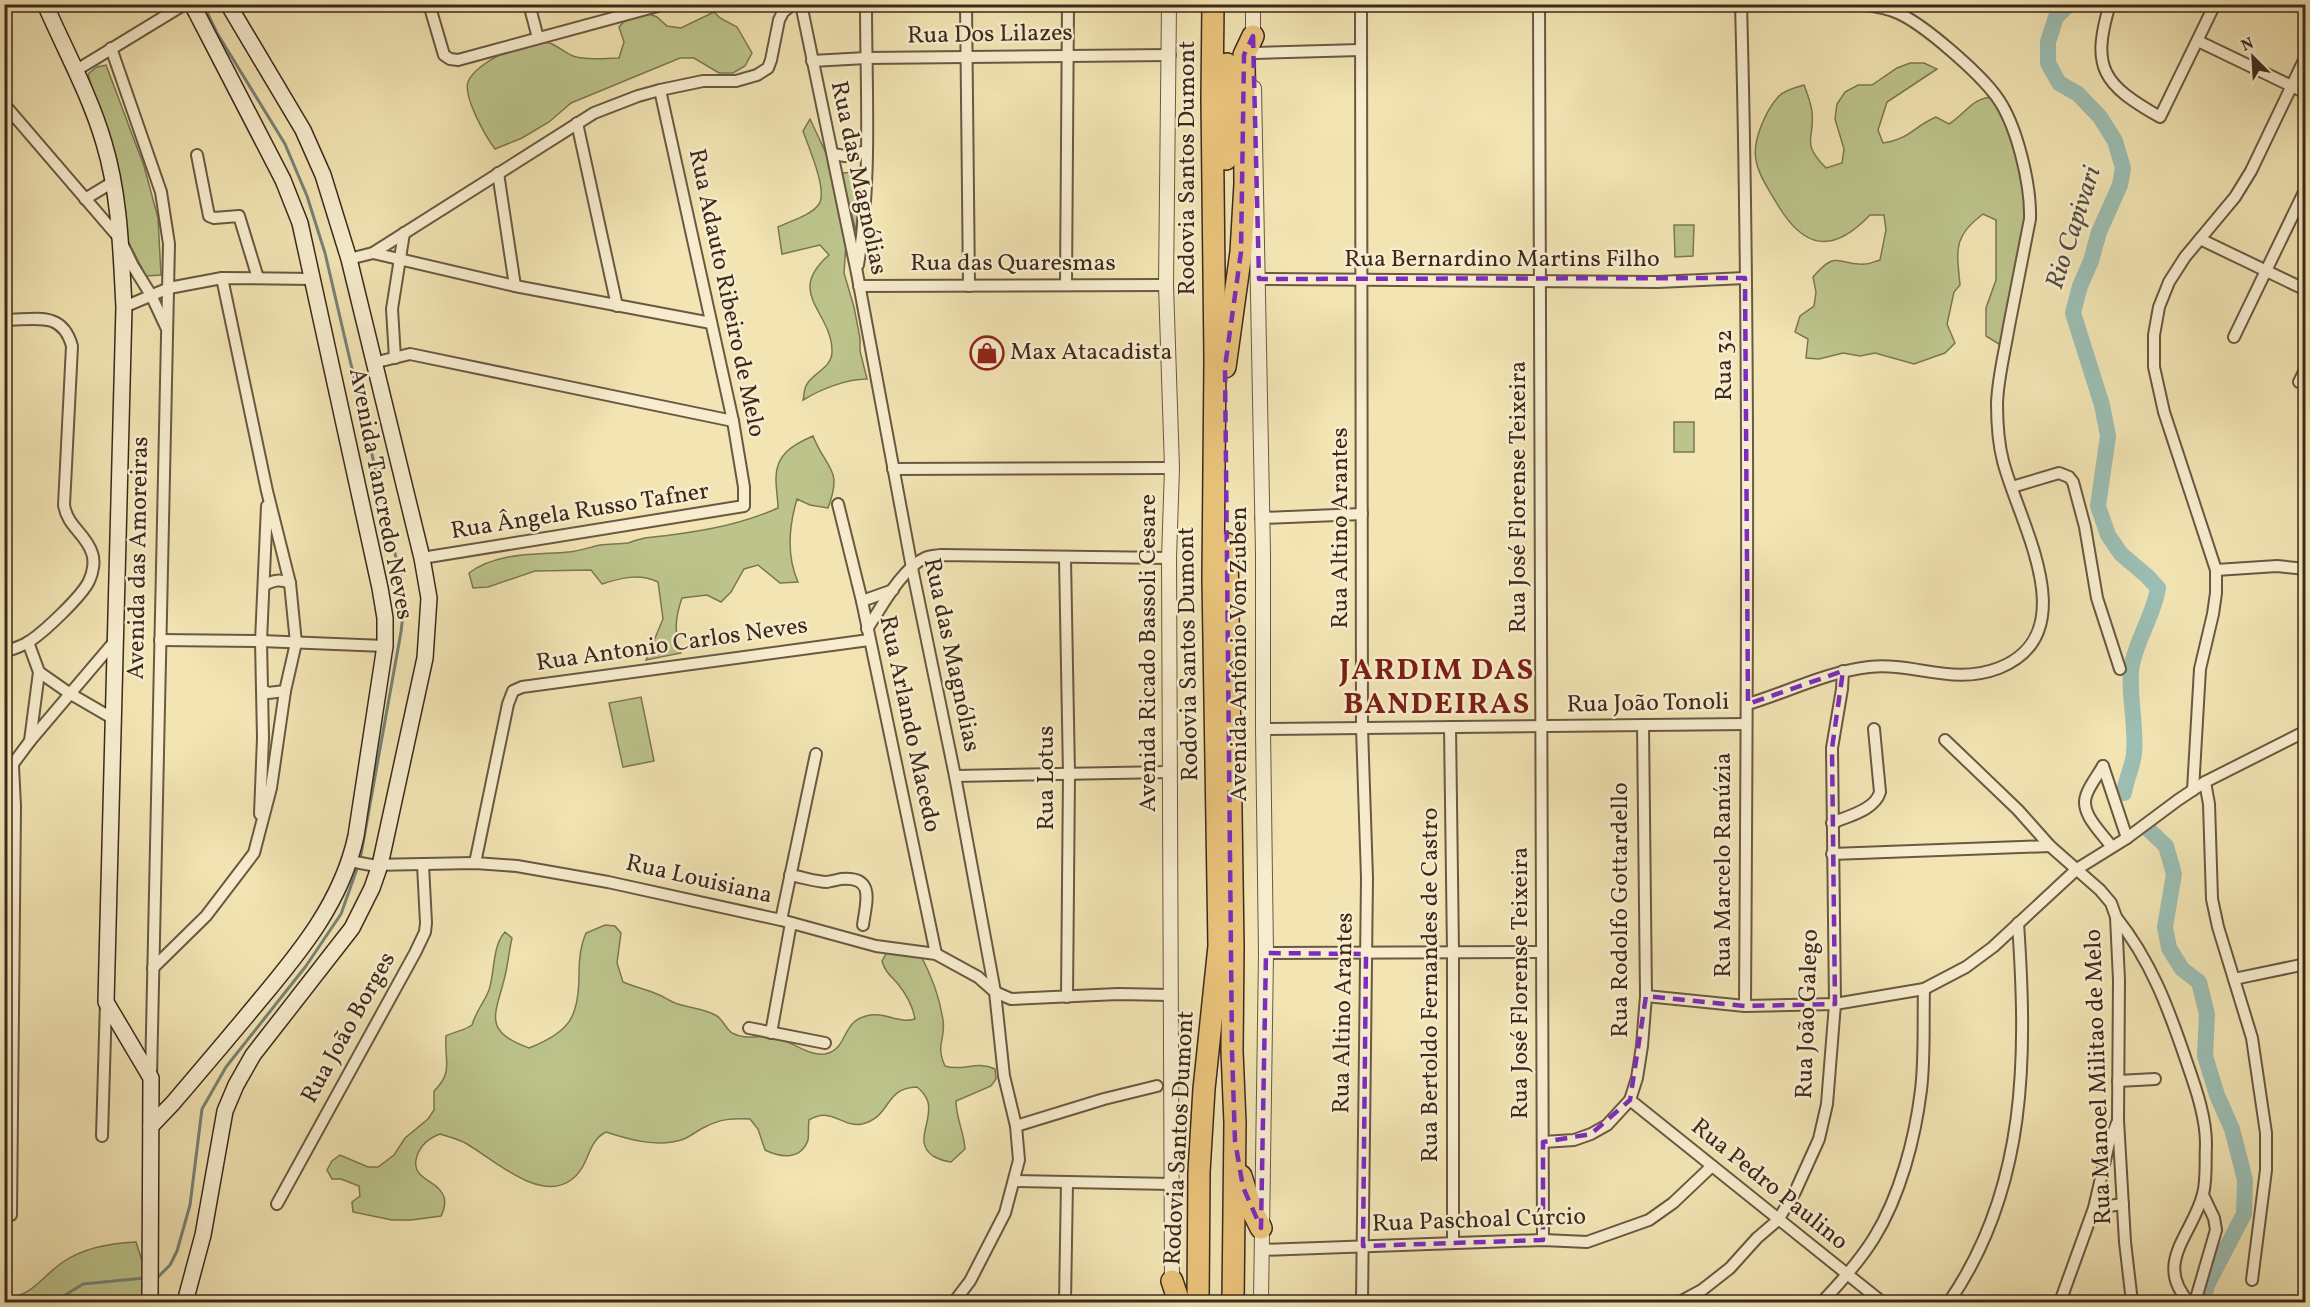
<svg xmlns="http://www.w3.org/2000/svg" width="2310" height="1307" viewBox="0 0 2310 1307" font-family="Vollkorn,serif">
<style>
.green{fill:#bcc48b;stroke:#7c7654;stroke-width:1.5}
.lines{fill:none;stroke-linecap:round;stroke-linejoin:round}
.stream{stroke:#768277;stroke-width:3}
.river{stroke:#9cbeb3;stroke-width:16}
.minor-casing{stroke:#6a5842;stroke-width:14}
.tertiary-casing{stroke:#6a5842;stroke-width:16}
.secondary-casing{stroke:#3c291d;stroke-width:18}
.motorway-casing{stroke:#3c291d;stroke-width:24}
.minor{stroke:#f7edce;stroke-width:10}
.tertiary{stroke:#f7edce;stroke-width:14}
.secondary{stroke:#f7edce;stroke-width:15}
.motorway{stroke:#e9c27a;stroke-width:21}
.marked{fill:none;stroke:#7b2cbf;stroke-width:4.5;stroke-dasharray:12 8;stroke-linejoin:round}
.labels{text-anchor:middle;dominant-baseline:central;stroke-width:5;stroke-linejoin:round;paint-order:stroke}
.street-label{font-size:24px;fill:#3c291d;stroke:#f7edce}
.poi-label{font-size:24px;fill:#3c291d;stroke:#f7edce;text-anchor:start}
.water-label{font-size:26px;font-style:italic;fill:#544e42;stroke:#f7edce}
.district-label{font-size:30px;font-weight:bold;letter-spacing:1.5px;fill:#7a1f14;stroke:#f7edce}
</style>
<rect width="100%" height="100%" fill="#f2e4b3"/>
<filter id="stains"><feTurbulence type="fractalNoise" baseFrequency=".00333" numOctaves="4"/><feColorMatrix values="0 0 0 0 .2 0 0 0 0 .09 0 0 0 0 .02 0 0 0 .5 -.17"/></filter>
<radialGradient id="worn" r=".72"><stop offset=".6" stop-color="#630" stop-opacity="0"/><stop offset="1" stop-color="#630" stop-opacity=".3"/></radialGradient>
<g class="green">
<path d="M642,11L657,17L667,26L681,28L714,12L720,18L737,27L752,53L745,66L733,73H719L694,58H680L571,103L549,122L522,138L495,149C486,137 463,97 468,82C475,62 529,38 549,43C557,45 565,53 573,56C586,61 606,58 619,58L624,42L619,27L629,16Z"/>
<path d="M1910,63H1924L1937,69L1887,102L1878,130L1883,143C1910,139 1913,127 1936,117L1949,124C1968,112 1971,97 1996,97L2032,179L2034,194L2032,237L2024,264L2011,335L1999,344L1986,336V308L1996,280V220L1983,214C1952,237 1957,251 1960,285L1954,292L1947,324L1955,343L1945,353L1914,364L1875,353L1860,356L1843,353L1819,359L1806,358L1808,339L1795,332L1800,316L1814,306L1816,292L1813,277C1838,248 1837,266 1865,264C1870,264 1875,261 1880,260L1886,230L1884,215H1870C1832,255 1803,249 1776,202C1769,190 1758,174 1756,160C1752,141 1766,110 1779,96C1785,90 1797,87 1804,85C1807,93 1811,103 1812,112C1815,141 1800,141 1826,168L1842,163L1844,149L1835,119L1837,104L1845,92L1858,85H1872L1897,68Z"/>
<path d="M106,65L144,166L158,218L161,275L146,276L121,228L103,127L88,74L97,67Z"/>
<path d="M810,119L831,164L846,244L844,273L854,307L860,338V351L867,379C847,379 821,389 803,400C804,396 804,390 806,386C811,373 833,369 832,350C831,311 785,293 829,255L820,245L782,254L778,227C790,221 812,215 819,204C828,190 808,146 803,131Z"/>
<path d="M860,172L856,231L841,173Z"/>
<path d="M1674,225H1694L1693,256L1675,257Z"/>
<rect x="1674" y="422" width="20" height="30"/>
<path d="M813,436C827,471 843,468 828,508L810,505L797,499C789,526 786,555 798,582L780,583L758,565L744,569L731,592L721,602L707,595L682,598C675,618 674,632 681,653L646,660L663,619L658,582C639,573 621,578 602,584L591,570L535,571L488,587L473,588L469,573C496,552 536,555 569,552C580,551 590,547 600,545C609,544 618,544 628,543C633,541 639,539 645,538C691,533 735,527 778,508C778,499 776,490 776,480C775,455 792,445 813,436Z"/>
<path d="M641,697L654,761L623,767L609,703Z"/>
<path d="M605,925L615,926L621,933L617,963L623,982C634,987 646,989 657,994C665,997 670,1002 678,1004C690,1008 706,1009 717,1016C723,1020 726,1029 732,1033C746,1041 763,1034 777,1038C792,1042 809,1056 825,1054C848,1050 841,1022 866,1016C884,1011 898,1024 915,1019C913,1007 906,994 898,984C891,976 885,972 882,961L887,952L921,956C931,975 940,999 943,1020C946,1039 935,1045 945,1066C963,1072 976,1060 995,1069L996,1079L991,1086L956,1101C956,1118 964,1132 965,1149L951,1162C943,1161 940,1160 933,1156C913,1142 933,1122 928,1102C926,1096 922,1091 917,1087C883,1088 892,1117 862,1124C842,1128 832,1106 809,1120C808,1126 809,1134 808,1140C801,1160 781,1158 765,1150L758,1129L750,1119C733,1118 720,1119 705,1127C698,1130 691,1136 684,1139C659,1148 630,1140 606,1132C586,1142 590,1167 571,1180C540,1203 493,1159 467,1144C459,1139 449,1137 440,1134C429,1138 421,1144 417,1156C409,1180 438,1179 444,1197C446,1204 444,1210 441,1216L411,1220H392L353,1212L352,1202L360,1196L359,1186L341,1179H332L327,1170L332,1161L340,1155L368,1167H378L394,1155L405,1138L428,1119L434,1110V1091C454,1072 444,1060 446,1036C455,1031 464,1031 472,1025C476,1011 484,1003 489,990C495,972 492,946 505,932L512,938C509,951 508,964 505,976C496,1014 481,1031 529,1048C570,1032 579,1017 579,974C579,959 580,946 586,933Z"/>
<path d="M136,1242L143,1264L146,1295L140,1302H5V1299C34,1295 41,1277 63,1262C85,1247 111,1243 136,1242Z"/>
</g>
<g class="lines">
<g class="stream">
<path d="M203,4L217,33L285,144L307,196L325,253L405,596L401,632L360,860"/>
<path d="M155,1277H158L170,1265L177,1251L190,1205L202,1109L226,1067L306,966L341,914L358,866"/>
<path d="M54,1302L83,1284L145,1278"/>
</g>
<g class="river">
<path d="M2069,4L2056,17L2048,42V63L2059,83L2078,94L2100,117L2115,141L2123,168L2120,185L2099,232L2091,261L2080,286L2073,313L2102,405L2108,436L2098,506L2108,535L2121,554L2147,576L2158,588C2154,614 2138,637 2132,664C2127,690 2137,725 2134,753C2133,766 2126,779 2124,793"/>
<path d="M2148,829L2166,846L2174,874L2165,927L2169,948L2182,969L2199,982L2207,1014L2205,1056L2217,1095L2232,1129L2245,1180L2244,1214L2207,1285L2203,1302"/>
</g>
<defs>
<g id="minor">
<path d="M429,4L444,55L450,59L458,60L665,4"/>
<path d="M529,4L538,38"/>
<path d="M801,4L857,273L912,568L955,776L995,992L1004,1076L1016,1126L1019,1160L1005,1213L970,1281L954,1302"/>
<path d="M966,4L969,286"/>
<path d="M1361,4L1362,728L1367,878L1362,1302"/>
<path d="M1539,4L1543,1240"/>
<path d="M1741,4C1750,338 1747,672 1745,1006"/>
<path d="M2110,4C2090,69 2104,85 2160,117L2215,4"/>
<path d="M2198,41L2306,93"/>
<path d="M111,48L161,192L169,244L151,1077"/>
<path d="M1254,53L1360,50"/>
<path d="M812,61L866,58L1170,55"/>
<path d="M75,71L185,4"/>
<path d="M4,104L120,239L133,266L151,295L166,327"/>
<path d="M577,123L617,306"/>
<path d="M4,136L6,106"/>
<path d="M833,154L845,156L867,151"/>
<path d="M197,155L209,216L214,218L239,216L258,278"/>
<path d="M498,173L515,286"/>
<path d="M85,199L113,182"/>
<path d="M2200,239L2306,290"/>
<path d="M373,253L515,286L711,323"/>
<path d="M349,259L373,253L594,113L638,96L660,90L703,81H736L757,75L768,68L771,60L779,20L783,12L793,4"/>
<path d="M858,265C872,179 866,91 866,4"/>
<path d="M1259,279L1658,282L1745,278"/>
<path d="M1066,284L1068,4"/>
<path d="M859,286L1166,285"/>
<path d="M124,307L169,288L222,278L313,279"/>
<path d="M4,320C35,320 62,310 72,346L64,505C67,526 86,534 92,553C95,561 93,573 89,581C82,596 45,631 30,641C23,646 13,649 4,652"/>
<path d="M2234,337L2305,190"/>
<path d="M395,358L392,309L404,233"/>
<path d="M373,363L410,354L733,421"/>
<path d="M2299,382L2306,368"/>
<path d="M893,469L1172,468"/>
<path d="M2012,487L2059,473L2069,477L2073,482L2085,527L2097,598L2120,669"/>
<path d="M838,504L862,601L936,954"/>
<path d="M1261,518L1362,514"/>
<path d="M422,558L744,506V487L733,421L660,90"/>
<path d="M1065,559L1069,774L1067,997"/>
<path d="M2216,570L2277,566L2306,569"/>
<path d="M265,585C274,580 280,579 290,583"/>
<path d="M862,601L893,590"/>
<path d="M867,629C881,608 902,568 925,558C929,556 935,556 940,555L1169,558"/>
<path d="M160,640L261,641L385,646"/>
<path d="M28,642L39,672L30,741"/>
<path d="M39,672L69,693L112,718"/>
<path d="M263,690L268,693L285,691"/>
<path d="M1748,704C1788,692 1826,672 1869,667C1915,662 1952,686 1999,668C2087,633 2018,521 2003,461C1998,442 1997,422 1997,403C1998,377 2005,351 2009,326C2016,291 2023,255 2030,219C2031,185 2017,124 1996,96C1979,73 1925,25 1898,13C1885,7 1872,6 1858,4"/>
<path d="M1450,727L1453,952V1243"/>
<path d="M1263,729L1746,724"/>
<path d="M1945,740L2018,810L2050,846L2100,890L2111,903L2116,917L2119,980L2118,1120L2125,1242L2132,1302"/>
<path d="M2103,766C2098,775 2089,786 2086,796C2080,814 2102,833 2111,846"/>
<path d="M2103,766L2127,838"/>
<path d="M4,776L30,741L114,642"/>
<path d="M955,776L1169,772"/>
<path d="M2205,782L2209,804L2212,899L2218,927L2252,1038L2266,1133V1170L2252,1280"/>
<path d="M2193,790L2200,669L2213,614L2216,593V570L2164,412L2154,367V335L2159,307L2169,282L2185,257L2235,197L2251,171L2306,56"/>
<path d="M260,814L263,738L261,641L267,506"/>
<path d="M1832,823C1848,816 1875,810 1880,792L1874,729"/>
<path d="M1832,854L2050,846"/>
<path d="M350,861L371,865L475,863L517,866L608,882L781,920L876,946L936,954L978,977L995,992L1011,999L1118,994L1171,995"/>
<path d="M475,863L508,704L513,691L522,687L869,640"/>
<path d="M790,875C802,877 816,882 827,882C832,881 837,880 841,879C876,876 866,902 863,925"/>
<path d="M2116,917C2151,961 2168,1007 2186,1060C2195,1086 2206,1116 2206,1144C2205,1160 2207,1179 2203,1194C2193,1234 2153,1263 2189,1302"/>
<path d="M781,920L816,754"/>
<path d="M1266,953L1542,952"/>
<path d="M153,968L206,916L254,853L271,788L285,691L296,643L290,583L267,491L222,278"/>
<path d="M2234,979L2306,964"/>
<path d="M1646,996L1745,1006L1835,1004L1924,989L1966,967L1993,947L2077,869L2127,838L2178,800L2205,782L2306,731"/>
<path d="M749,1028L825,1043"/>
<path d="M771,1033L791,923"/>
<path d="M2118,1081L2155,1079"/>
<path d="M1630,1100L1882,1302"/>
<path d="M1016,1126L1104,1099L1157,1086"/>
<path d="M102,1136L106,1002"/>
<path d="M1543,1142L1574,1140L1591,1134L1607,1125L1630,1100L1637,1078L1642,1046L1646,996L1643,725"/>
<path d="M1015,1181L1172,1184"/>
<path d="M277,1204L415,953L425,932L426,923L423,865"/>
<path d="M2094,1208L2123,1204"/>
<path d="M11,1215L15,806L13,766"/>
<path d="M1261,1250L1543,1240L1587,1242L1649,1220L1673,1203L1712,1166"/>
<path d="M1065,1302L1067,1182"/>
<path d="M1680,1302L1702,1290L1730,1268L1757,1238L1778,1220L1795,1192L1819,1139L1827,1104L1835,1004L1832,748L1842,689L1843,671"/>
<path d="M1822,1302C1841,1282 1859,1262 1874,1238C1900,1196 1915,1139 1921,1090C1925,1057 1923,1022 1924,989"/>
<path d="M1949,1302C2028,1187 2027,1056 2018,923"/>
<path d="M2060,1302L2094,1208L2109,1143L2117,1123"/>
<path d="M2195,1302L2216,1230L2214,1218L2203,1195"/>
</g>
<g id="tertiary">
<path d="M1169,4L1166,285L1172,468L1169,558L1172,1289"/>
<path d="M1253,4V44"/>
<path d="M1254,88L1263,554V729L1266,953L1261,1302"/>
</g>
<g id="secondary">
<path d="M45,4C65,50 90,95 104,143C120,196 121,252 124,307L106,1002L151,1078L150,1302"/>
<path d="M151,1126L173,1103C202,1069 231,1035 259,1001C301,951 342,901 356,836L385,646V618L380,588L300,223L283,180L192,4"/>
<path d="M185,1302L203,1235L225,1111L236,1085L253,1055L352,928L372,888L380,865L425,658L429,598L422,558L349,259L323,175L303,130L228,4"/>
</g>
<g id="motorway">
<path d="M1226,159L1227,64"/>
<path d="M1225,367L1241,252L1245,184L1244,55L1253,36"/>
<path d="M1227,544L1233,947L1232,1051L1235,1123L1233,1302"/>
<path d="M1241,1176L1251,1208L1261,1228"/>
<path d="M1172,1281L1179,1302"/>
<path d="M1198,1302L1199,1172L1204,1089L1219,946L1213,579L1215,360L1212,99L1213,4"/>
</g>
</defs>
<use href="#minor" class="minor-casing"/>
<use href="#tertiary" class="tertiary-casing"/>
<use href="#secondary" class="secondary-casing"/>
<use href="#motorway" class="motorway-casing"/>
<use href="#minor" class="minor"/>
<use href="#tertiary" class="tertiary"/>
<use href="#secondary" class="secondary"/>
<use href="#motorway" class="motorway"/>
</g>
<path class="marked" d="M1253,36L1259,279L1745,278L1748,704L1843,671L1832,748L1835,1004L1745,1006L1646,996L1630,1100L1591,1134L1543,1142V1240L1363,1246L1366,954L1266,953L1261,1228L1243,1187L1235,1141L1232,1051L1225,367L1241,252L1244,55Z"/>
<defs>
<symbol id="shop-ring" viewBox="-11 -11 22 22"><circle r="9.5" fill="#f7edce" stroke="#8f2418" stroke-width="1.5"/><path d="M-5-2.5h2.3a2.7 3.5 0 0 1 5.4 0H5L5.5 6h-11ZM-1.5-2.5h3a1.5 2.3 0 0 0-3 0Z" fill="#8f2418"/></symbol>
</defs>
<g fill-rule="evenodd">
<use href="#shop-ring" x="968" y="334" width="38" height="38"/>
</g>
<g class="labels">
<g class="street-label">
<text transform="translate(990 35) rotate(-1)">Rua Dos Lilazes</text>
<text transform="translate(1188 168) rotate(-90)">Rodovia Santos Dumont</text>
<text transform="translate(858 178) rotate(78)">Rua das Magnólias</text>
<text x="1502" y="260">Rua Bernardino Martins Filho</text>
<text x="1013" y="264">Rua das Quaresmas</text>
<text transform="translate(726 293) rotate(78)">Rua Adauto Ribeiro de Melo</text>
<text transform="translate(1725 365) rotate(-90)">Rua 32</text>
<text transform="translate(380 494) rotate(79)">Avenida Tancredo Neves</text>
<text transform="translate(1519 497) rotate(-90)">Rua José Florense Teixeira</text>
<text transform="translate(580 512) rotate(-9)">Rua Ângela Russo Tafner</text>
<text transform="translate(1341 528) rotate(-90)">Rua Altino Arantes</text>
<text transform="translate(139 558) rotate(-89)">Avenida das Amoreiras</text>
<text transform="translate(672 645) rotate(-8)">Rua Antonio Carlos Neves</text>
<text transform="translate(1149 653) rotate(-90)">Avenida Ricado Bassoli Cesare</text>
<text transform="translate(1189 654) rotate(-91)">Rodovia Santos Dumont</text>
<text transform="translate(1240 654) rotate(-90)">Avenida Antônio Von Zuben</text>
<text transform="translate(951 655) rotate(78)">Rua das Magnólias</text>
<text transform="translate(1648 704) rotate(-1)">Rua João Tonoli</text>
<text transform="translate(909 724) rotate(78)">Rua Arlando Macedo</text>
<text transform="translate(1047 778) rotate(-90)">Rua Lotus</text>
<text transform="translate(1724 865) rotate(-90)">Rua Marcelo Ranúzia</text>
<text transform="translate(699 880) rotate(13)">Rua Louisiana</text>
<text transform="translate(1621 910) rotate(-90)">Rua Rodolfo Gottardello</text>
<text transform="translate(1521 983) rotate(-90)">Rua José Florense Teixeira</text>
<text transform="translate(1431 985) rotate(-90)">Rua Bertoldo Fernandes de Castro</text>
<text transform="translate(1344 1013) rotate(-89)">Rua Altino Arantes</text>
<text transform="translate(1808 1014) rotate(-88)">Rua João Galego</text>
<text transform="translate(349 1028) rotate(-61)">Rua João Borges</text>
<text transform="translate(2099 1077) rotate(-92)">Rua Manoel Militao de Melo</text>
<text transform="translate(1180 1138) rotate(-87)">Rodovia Santos Dumont</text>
<text transform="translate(1769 1185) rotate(39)">Rua Pedro Paulino</text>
<text transform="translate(1479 1221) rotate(-2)">Rua Paschoal Cúrcio</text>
</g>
<g class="poi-label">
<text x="1010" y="353">Max Atacadista</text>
</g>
<g class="water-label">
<text transform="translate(2074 228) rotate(-72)">Rio Capivari</text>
</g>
<g class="district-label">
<text x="1437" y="671">JARDIM DAS<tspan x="1437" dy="34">BANDEIRAS</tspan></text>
</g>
</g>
<rect width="2310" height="1307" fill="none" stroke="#f2e4b3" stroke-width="24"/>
<rect x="6" y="6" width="2298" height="1295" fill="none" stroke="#3c291d" stroke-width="3"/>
<rect x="12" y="12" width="2286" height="1283" fill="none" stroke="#3c291d" stroke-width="1.5"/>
<g transform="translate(2253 57) rotate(336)" stroke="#f7edce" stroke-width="4.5" paint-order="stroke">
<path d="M0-4.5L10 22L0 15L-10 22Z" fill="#3c291d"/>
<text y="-9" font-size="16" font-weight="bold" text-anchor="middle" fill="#3c291d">N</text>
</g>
<rect width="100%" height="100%" filter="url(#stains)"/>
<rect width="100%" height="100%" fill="url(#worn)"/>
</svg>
